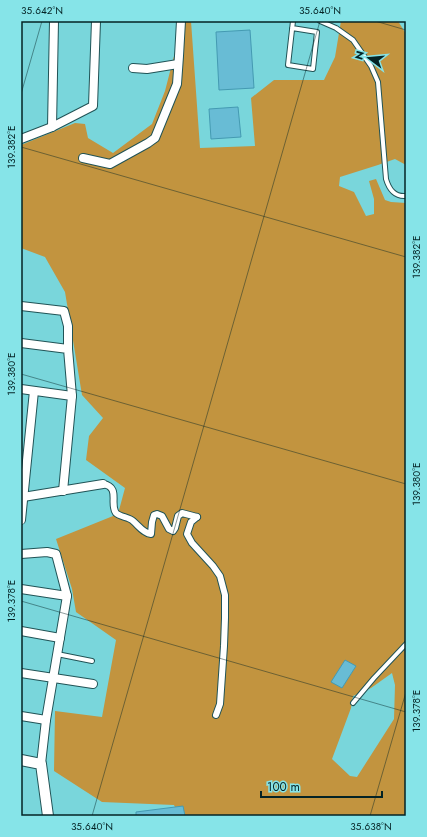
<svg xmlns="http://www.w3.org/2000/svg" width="427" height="837" viewBox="0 0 427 837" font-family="Jost,sans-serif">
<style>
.green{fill:#c2943f;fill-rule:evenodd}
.building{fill:#68bcd5;stroke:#449ab2}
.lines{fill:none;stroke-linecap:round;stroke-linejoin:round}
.service-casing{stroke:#215356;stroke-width:6}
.pedestrian-casing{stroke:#215356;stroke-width:8}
.minor-casing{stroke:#215356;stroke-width:10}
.tertiary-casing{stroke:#215356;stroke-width:12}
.service{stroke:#fff;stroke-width:4}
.pedestrian{stroke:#fff;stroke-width:6}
.minor{stroke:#fff;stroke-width:8}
.tertiary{stroke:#fff;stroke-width:10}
.ticks{fill:none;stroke:#042325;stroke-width:1;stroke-opacity:0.45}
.neatline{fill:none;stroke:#042325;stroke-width:1.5}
.ticks-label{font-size:10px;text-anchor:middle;fill:#042325}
</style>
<rect width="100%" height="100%" fill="#79d6db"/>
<path class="green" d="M183,21H191L200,148L255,146L251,98L274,80H324L335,57L341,21H398L406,34V165L395,159L378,165L340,177L339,186L354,192L366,216L374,214V199L369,181L376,179L385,200L391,202L406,203V816H179L174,805L102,802L54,771L55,711L102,717L116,640L76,612L72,589L56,539L118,514L125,488L86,460L89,436L103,418L82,395L65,292L45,257L21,248V145L75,123L85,124L88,138L113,153L152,124L165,91ZM392,673L395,685L394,719L357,777L350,776L332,759L351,708L353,696L371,688Z"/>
<g class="building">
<path d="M250,30L254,88L219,90L216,32Z"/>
<path d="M238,107L241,137L211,139L209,109Z"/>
<path d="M345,660L356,666L342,688L331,682Z"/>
<path d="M183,806L185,816H136V812Z"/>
</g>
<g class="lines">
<defs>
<g id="service">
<path d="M320,21L336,28L353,40L371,66L378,82L386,179C389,189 394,197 406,196"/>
<path d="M292,28L317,32L313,69L288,65L293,21"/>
<path d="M57,654L92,661"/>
<path d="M353,703L374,678L406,644"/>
</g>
<g id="pedestrian">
<path d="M103,484C121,487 109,504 116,513C120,517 129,517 133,521C139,526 143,533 151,534L152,522L154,515L157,514L162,516L169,529L173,531L175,528L178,516L182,513L197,517"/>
<path d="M197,517L191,522L187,534L192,543L213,566L220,576L225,595V618L224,646L220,704L216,715"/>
</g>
<g id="minor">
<path d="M133,68L147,69L178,64"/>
<path d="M52,127L54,21"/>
<path d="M21,139L52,127L93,106L96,21"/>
<path d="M83,158L110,164L148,143L155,138L177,84L179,56L181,21"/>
<path d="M21,306L64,311L68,326V349"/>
<path d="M21,343L68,349L72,396"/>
<path d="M21,389L72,396L63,491"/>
<path d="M23,497L103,484"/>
<path d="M21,520L34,391"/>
<path d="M21,554L47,552L56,554L67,596L46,720L41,764"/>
<path d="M21,589L67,596"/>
<path d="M21,631L60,638"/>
<path d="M21,673L93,684"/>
<path d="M21,716L46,720"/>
</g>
<path id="tertiary" d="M21,760L41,764L48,816"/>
</defs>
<use href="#service" class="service-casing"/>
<use href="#pedestrian" class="pedestrian-casing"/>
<use href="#minor" class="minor-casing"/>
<use href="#tertiary" class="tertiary-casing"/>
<use href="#service" class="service"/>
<use href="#pedestrian" class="pedestrian"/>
<use href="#minor" class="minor"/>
<use href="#tertiary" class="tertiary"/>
</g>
<path class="ticks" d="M375,21L406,30M21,94L42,21M21,147L406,257M21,374L406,484M21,601L406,712M92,816L320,21M370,816L406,692"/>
<rect width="427" height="837" fill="none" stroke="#86e4e8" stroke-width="44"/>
<g transform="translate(369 58) rotate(286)" stroke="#86e4e8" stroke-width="3" paint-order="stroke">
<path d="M0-3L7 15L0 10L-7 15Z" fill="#042325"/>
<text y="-6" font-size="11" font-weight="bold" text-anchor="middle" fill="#042325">N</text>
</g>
<path d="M261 791v6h121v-6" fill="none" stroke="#042325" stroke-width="2"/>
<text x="267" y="791" font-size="12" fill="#042325" stroke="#86e4e8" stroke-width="3" paint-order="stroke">100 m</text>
<rect x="22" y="22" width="383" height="793" class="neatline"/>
<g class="ticks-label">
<text x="42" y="14">35.642°N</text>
<text x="320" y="14">35.640°N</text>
<text transform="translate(11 147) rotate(-90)" y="4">139.382°E</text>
<text transform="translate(416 257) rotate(-90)" y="4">139.382°E</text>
<text transform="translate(11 374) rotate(-90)" y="4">139.380°E</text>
<text transform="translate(416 484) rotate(-90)" y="4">139.380°E</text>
<text transform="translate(11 601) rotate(-90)" y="4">139.378°E</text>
<text transform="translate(416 711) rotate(-90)" y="4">139.378°E</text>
<text x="92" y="830">35.640°N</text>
<text x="371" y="830">35.638°N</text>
</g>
</svg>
